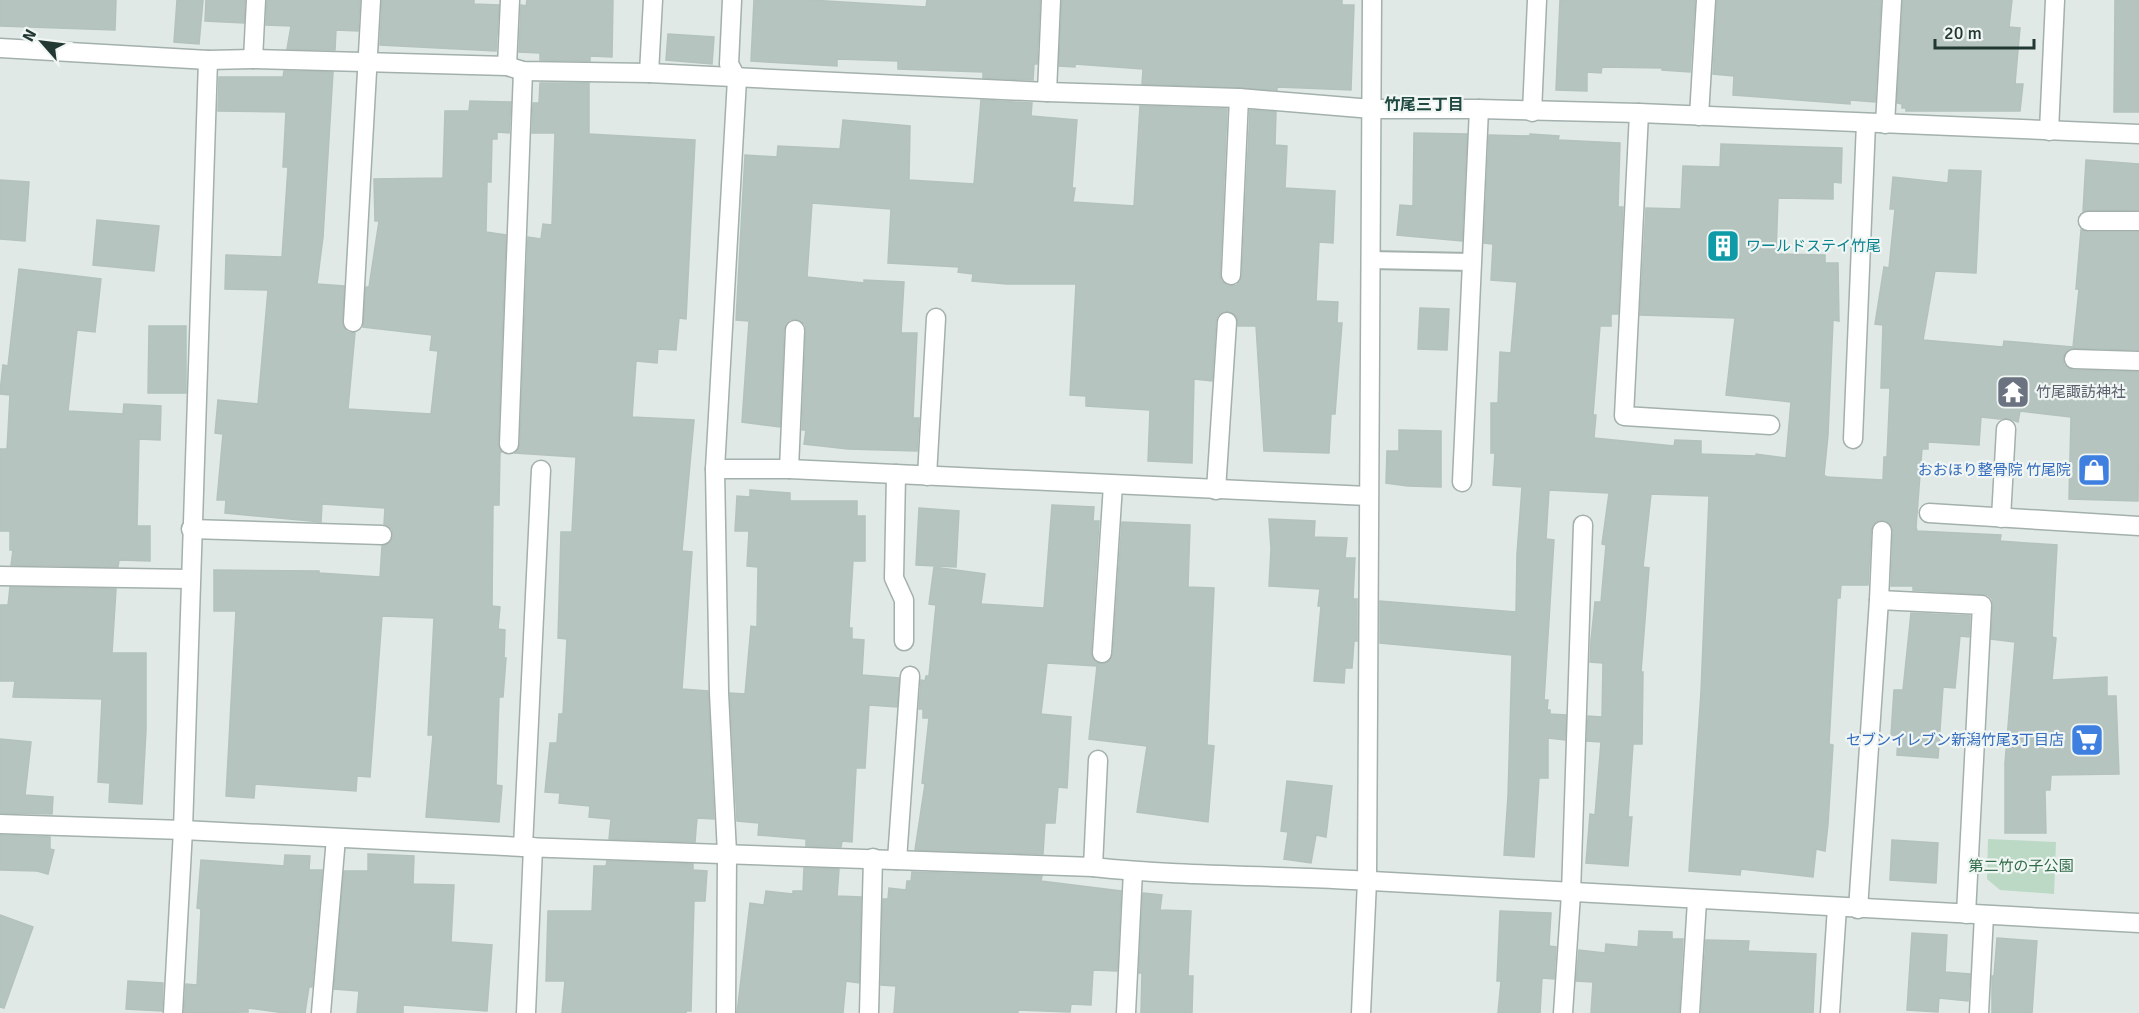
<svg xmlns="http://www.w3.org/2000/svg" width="2139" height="1013" viewBox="0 0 2139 1013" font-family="Signika,'Noto Sans JP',sans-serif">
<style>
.green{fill:#bbd9c4}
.building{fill:#b6c4bf;stroke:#b3c2bd;stroke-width:1.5}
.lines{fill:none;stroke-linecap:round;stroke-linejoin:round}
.lane-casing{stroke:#a3b0ad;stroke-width:20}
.street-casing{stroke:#a3b0ad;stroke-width:21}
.lane{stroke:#fff;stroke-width:16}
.street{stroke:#fff;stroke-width:18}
.labels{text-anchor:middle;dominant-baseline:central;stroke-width:4.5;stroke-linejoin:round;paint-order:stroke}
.culture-label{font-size:15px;fill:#0d838f;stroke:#f0f6f3;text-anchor:start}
.worship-label{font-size:15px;fill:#5b616d;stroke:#f0f6f3;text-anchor:start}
.shop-label{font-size:15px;fill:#366cbe;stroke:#f0f6f3;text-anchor:end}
.park-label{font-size:15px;fill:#316b49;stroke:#f0f6f3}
.neighbourhood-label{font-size:16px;font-weight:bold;fill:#204840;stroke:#f0f6f3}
</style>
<rect width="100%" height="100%" fill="#e0e9e6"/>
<path class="green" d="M1988,839L2056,842L2054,894L2000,890L1987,879Z"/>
<g class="building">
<path d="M0,0H116L115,30L0,26Z"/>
<path d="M177,0H203L199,44L174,42Z"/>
<path d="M206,0H245L244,23L205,21Z"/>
<path d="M267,0H360L358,31L336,30L335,50L287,49L291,26L266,25Z"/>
<path d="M382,0H474V4L499,5L496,51L380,45Z"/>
<path d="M527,0H613L612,57L590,56V61L540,60V53L519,52L521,5L526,6Z"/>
<path d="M754,0H810L926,7L927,0H1040L1037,64H1034L1033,80L983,78V72L898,69V61L837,59V66L751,61Z"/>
<path d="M1062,0H1342V5H1354L1351,90L1277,87V90L1142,84L1143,69L1075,64V67L1059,66Z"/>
<path d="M1560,0H1695L1690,72L1662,70V68L1602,67L1601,73L1587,72V91L1556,90Z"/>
<path d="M1717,0H1881L1875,102L1850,100V104L1733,95L1734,76L1713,74Z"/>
<path d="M1903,0H2012L2009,27L2020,28L2015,84H2023L2020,111H1906V108H1902V104L1897,103Z"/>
<path d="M2115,0H2139V112H2114Z"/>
<path d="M668,34L714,37L712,64L666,60Z"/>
<path d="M284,71L333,72L323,237L317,284L344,286L343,327L347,332L355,333L348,409L431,414L438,351L430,350L432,335L363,327L366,287H369L379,221H375L374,179L443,178L445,111H469L470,101L511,102L509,133L497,132V139H492L491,182H487L486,232L506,235L498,444L502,452H500L499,505H493L492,606L500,607L498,629L505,630L504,658H506L503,697H499L496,785L502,786L499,822L426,817L433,735H428L434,618L382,616L370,777L357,776L356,791L255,784L254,798L226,796L236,611H214V570L319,571V573L380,577L382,546L391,541L393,536L392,529L384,524L385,508L322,504L321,522L225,513L226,500H217L223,434L215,433L218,400L258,404L268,290L225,289L226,255L282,257L288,167H283L286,112L218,111L219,77H283Z"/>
<path d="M540,83H589V134L695,140L686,319L679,318L676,350L658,349L657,363L636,361L632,417L694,420L682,551L692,552L682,689L708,691L714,819L697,818L695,842L609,839L611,819L589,817L590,806L559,803L560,793L545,792L550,743H557L559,714H563L567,639L558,638L561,532H572L576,457L515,453L520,444L528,237L541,239L543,224L552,225L555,133H532L533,103H539Z"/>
<path d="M981,100L1032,103L1031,116L1077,120L1072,188H1075L1073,202L1134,206L1140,106L1227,109L1220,274L1221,281L1230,286L1237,285L1242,276L1250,110L1276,112L1275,145L1287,146L1285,188L1335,191L1333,243L1319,242L1316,301L1338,302L1337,323H1342L1335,414H1331L1329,453L1264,451L1256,326H1238L1237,317L1227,311L1218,315L1216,321L1212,381L1194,379L1192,463L1148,461L1150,410L1086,406V396L1070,395L1076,284H1007L972,281L973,274L958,272L959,267L888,263L891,209L812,203L807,277L864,283V280L904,282L901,333H917L913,418H919L917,451L848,449L804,444L806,430H802L806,330L805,324L796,319L789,320L784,330L780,427L742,422L749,321L736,320L745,155L777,157L778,146L840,149L843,120L910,126L909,180L974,184Z"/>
<path d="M1414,133L1467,134L1462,241L1397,235L1400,205L1413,206Z"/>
<path d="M1530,134L1559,136L1558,140L1620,143L1618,207H1623L1618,314H1611V326H1600L1593,415H1596L1594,438L1674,446L1675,440L1701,441V454L1756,456V454L1786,458L1791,402L1726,395L1735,318L1640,315L1646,208L1681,209L1683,166L1720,167L1721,144L1842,148L1841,183L1833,182V199L1778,198L1776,254L1825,255V263H1838L1839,321L1833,320L1828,435L1824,475L1827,477L1883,480L1884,457H1887L1890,388H1881L1883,325L1875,324L1884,267L1889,268L1895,209H1890L1893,177L1948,183L1949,170L1981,171L1976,273L1935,271L1923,340L2003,347L2004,341L2073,347L2079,289H2076L2081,230L2088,232H2139V350L2074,348L2065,353L2063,359L2064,365L2073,370L2139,372L2138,501L2069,499L2071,417L2020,411L2018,422L2007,418L2000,419L1981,417L1979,445L1928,442V449H1922L1916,527L1917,531L2001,535L2000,541L2057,545L2052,637L2056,638L2052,680L2107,677V696H2116L2119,774L2051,775L2050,790H2045L2046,833H2005V763L2015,642L1991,639L1993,605L1992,599L1988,595L1913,590V586H1891L1893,531L1888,522L1877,521L1873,525L1871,531L1868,585H1841L1840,598H1837L1829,744L1833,745L1828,824L1825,851L1816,849L1813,877L1741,869L1740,875L1689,871L1701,692L1709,496L1651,494L1643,567L1649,568L1641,672H1643L1642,744H1633L1628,817H1632L1628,866L1586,863L1590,814L1595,815L1601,742L1587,741L1588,716L1602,717L1603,663L1590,662L1591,640L1595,602H1601L1606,545L1602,544L1609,493L1549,490L1546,539L1554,540L1544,700H1548L1547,710H1550V714L1566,715L1565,740L1548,738V778H1539L1534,857L1504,855L1508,796L1512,655L1380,643V601L1516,612L1517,554L1522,487L1493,485L1495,453H1491V403H1498L1500,352L1511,353L1517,282L1491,280L1493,244L1484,243L1489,135L1530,136Z"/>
<path d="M2086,160L2139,164V210L2083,211Z"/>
<path d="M0,180L29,182L25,241L0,239Z"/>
<path d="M97,220L159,226L154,271L93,265Z"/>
<path d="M19,269L101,279L95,332L77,330L68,411L123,414L124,404L161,406L160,440L139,439L137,526H150V561L119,560L118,567L11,565L13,550H10V531H0V449H7L10,395L0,394V392L3,365L8,366Z"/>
<path d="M1420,308L1449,309L1447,350L1418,349Z"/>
<path d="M149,326H186V393H148Z"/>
<path d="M1399,430L1441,431V487L1408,486L1386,483L1387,451H1399Z"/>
<path d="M750,490L790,493V501H857V516H865V561H853L849,628H852V639L864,640L862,675L899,678L897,707L869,705L865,768H856L852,842L842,841L841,847L806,846V839L758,835L759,823L737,821L730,693L745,694L751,626L757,627L758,567L747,566L749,531H735L737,496L750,497Z"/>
<path d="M1052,505L1094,507L1093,521H1099L1091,652L1092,658L1101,664L1107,663L1113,654L1122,522L1190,525L1188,587L1214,588L1207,745L1214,746L1208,822L1137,812L1147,746L1089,739L1097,666L1047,663L1041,714L1071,717L1067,788L1058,787L1055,823H1045L1043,854L915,850L925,784L922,783L929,718H923V709H919L921,680L925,681L926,676H929L936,605L929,604L934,567L985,574L981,604L1044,608Z"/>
<path d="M919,508L959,511L956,567L916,565Z"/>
<path d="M1269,519L1315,521L1314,537L1347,538L1345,558H1355L1353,599H1357V641H1354L1352,668H1345L1344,683L1314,681L1321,606H1318L1320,589L1269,586L1271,549Z"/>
<path d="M10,587L116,589L112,653H146V730L142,804L109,802L110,783L98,782L102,699L13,697L15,681H0V605H8Z"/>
<path d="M1911,613L1970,616L1969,637L1960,636L1955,688L1943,687L1938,758L1897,755L1898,736L1891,735L1894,690H1903Z"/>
<path d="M0,739L31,742L25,795L53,797L52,814L0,813Z"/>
<path d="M1287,781L1332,786L1326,837L1316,835L1311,863L1284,859L1288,832L1281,831Z"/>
<path d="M0,835L50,837V849L54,850L48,874L37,871L0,870Z"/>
<path d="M1892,840L1938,843L1936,883L1890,880Z"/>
<path d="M368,854L414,856L413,884L454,885L451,942L492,945L487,1011L403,1005V1013H357L359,991L334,989L344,871H368Z"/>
<path d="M285,855L310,856L309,870H322L312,987H309L305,1013H285L248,1008V1012L184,1013L186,984L197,985L201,909L197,908L201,860L284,866Z"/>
<path d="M607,861L693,864V870L707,871L705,901H694L691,1011H686V1013H562L565,981H546L548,911H592L594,866H606Z"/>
<path d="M804,868L839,869L837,896L861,897L859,983L846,981L843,1013H737L750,903L764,905L766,891L793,894V891H803Z"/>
<path d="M912,872L1042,876L1041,881L1121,891L1117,971L1093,970L1091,1005L1071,1004L1070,1012L1018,1010V1013H894L896,986L881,985L883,899H888L889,888L906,890L907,881H911Z"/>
<path d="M1143,893L1162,895L1160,910L1191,911L1188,976H1193L1192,1013H1141L1142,973H1139Z"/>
<path d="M1500,911L1551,913L1549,946L1556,947L1554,979L1542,978L1540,1013H1498L1501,981H1497Z"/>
<path d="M0,915L33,927L4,1008L0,1007Z"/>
<path d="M1639,931L1672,932V939H1683L1679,1013H1591L1593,982L1576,981L1579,950L1605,953L1606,944L1638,947Z"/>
<path d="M1912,933L1947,935L1945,972L1970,974L1968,1001L1939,998L1938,1012L1907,1010Z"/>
<path d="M1997,938L2037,941L2032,1013H1992V976H1994Z"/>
<path d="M1706,940L1749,941L1748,951L1816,954L1813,1013H1701Z"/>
<path d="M128,981L163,983L162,1011L126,1009Z"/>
</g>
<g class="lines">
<defs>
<path id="lane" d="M1370,260L1472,262"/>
<g id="street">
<path d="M0,48L208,60L253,59L507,66L523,71L649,73L1047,92L1239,98L1372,109H1479L1639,113L2139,134"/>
<path d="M253,59L256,0"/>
<path d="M507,66L510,0"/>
<path d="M649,73L653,0"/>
<path d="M1047,92L1051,0"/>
<path d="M1532,112L1537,0"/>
<path d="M1639,113L1624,416L1770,425"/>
<path d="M1699,116L1706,0"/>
<path d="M1885,124L1892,0"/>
<path d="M2049,131L2055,0"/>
<path d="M2088,221H2139"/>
<path d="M1231,275L1239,98"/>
<path d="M353,322L371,0"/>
<path d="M2074,359L2139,361"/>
<path d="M1853,439L1866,123"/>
<path d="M509,444L523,71"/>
<path d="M715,469H789L1368,496"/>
<path d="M789,469L795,330"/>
<path d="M896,474L894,578L904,600V641"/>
<path d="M927,476L936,318"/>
<path d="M1462,482L1479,109"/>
<path d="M1216,490L1227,322"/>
<path d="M1929,513L2139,526"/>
<path d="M2001,518L2006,429"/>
<path d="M191,529L382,535"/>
<path d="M0,576L190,579"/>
<path d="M1879,600L1882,531"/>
<path d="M1102,653L1113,485"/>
<path d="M0,824L183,830L523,847L1093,867C1185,877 1279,875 1372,881C1627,897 1883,910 2139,923"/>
<path d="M523,847L541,470"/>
<path d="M897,860L910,676"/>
<path d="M1093,867L1098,760"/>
<path d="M1858,909L1879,600L1982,605L1966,914"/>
<path d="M173,1013L183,830L208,60"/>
<path d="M321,1013L336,838"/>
<path d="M526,1013L533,847"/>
<path d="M726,1013L727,853L719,693L715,469L737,79L729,64L732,0"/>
<path d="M869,1013L873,858"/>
<path d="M1126,1013L1133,871"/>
<path d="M1361,1013L1367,881L1372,0"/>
<path d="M1563,1013L1571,894L1583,525"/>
<path d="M1690,1013L1697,901"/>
<path d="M1830,1013L1837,907"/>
<path d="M1979,1013L1984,915"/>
</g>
</defs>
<use href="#lane" class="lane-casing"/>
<use href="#street" class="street-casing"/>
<use href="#lane" class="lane"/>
<use href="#street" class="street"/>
</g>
<defs>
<symbol id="building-square" viewBox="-11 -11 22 22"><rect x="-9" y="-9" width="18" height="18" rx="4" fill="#0f9aa8" stroke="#f0f6f3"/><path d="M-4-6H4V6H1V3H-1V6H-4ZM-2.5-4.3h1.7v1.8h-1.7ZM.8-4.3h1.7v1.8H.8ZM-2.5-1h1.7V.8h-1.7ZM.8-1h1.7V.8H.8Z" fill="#fff"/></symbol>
<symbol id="temple-square" viewBox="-11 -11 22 22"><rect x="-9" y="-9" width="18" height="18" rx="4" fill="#6b7280" stroke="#f0f6f3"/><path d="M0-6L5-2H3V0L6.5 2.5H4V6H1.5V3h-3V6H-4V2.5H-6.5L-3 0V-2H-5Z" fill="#fff"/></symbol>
<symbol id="shop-square" viewBox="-11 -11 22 22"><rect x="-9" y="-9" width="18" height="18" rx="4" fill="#3f7fe0" stroke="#f0f6f3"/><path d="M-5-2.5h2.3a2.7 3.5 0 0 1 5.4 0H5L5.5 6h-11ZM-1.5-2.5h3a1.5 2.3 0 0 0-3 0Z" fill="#fff"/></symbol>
<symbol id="supermarket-square" viewBox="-11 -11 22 22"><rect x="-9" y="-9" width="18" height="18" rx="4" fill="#3f7fe0" stroke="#f0f6f3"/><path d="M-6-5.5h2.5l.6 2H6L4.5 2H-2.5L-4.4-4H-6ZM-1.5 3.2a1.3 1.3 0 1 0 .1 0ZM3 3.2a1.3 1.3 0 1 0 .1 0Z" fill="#fff"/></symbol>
</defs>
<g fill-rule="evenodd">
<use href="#building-square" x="1704" y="227" width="38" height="38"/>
<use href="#temple-square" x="1994" y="373" width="38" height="38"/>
<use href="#shop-square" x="2075" y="451" width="38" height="38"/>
<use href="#supermarket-square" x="2068" y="721" width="38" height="38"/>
</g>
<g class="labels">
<g class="culture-label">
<text x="1746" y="246">ワールドステイ竹尾</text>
</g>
<g class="worship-label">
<text x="2036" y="392">竹尾諏訪神社</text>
</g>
<g class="shop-label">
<text x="2071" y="470">おおほり整骨院 竹尾院</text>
<text x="2064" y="740">セブンイレブン新潟竹尾3丁目店</text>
</g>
<g class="park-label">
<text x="2021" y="866">第二竹の子公園</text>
</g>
<g class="neighbourhood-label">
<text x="1424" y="105">竹尾三丁目</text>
</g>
</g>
<g transform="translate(42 42) rotate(298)" stroke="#f0f6f3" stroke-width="4.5" paint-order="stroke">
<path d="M0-4.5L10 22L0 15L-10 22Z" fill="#223833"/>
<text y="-9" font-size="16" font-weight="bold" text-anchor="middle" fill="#223833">N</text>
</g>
<path d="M1935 39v9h99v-9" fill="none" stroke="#223833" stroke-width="3"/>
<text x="1944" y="39" font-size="18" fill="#223833" stroke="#f0f6f3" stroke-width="4.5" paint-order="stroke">20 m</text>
</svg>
